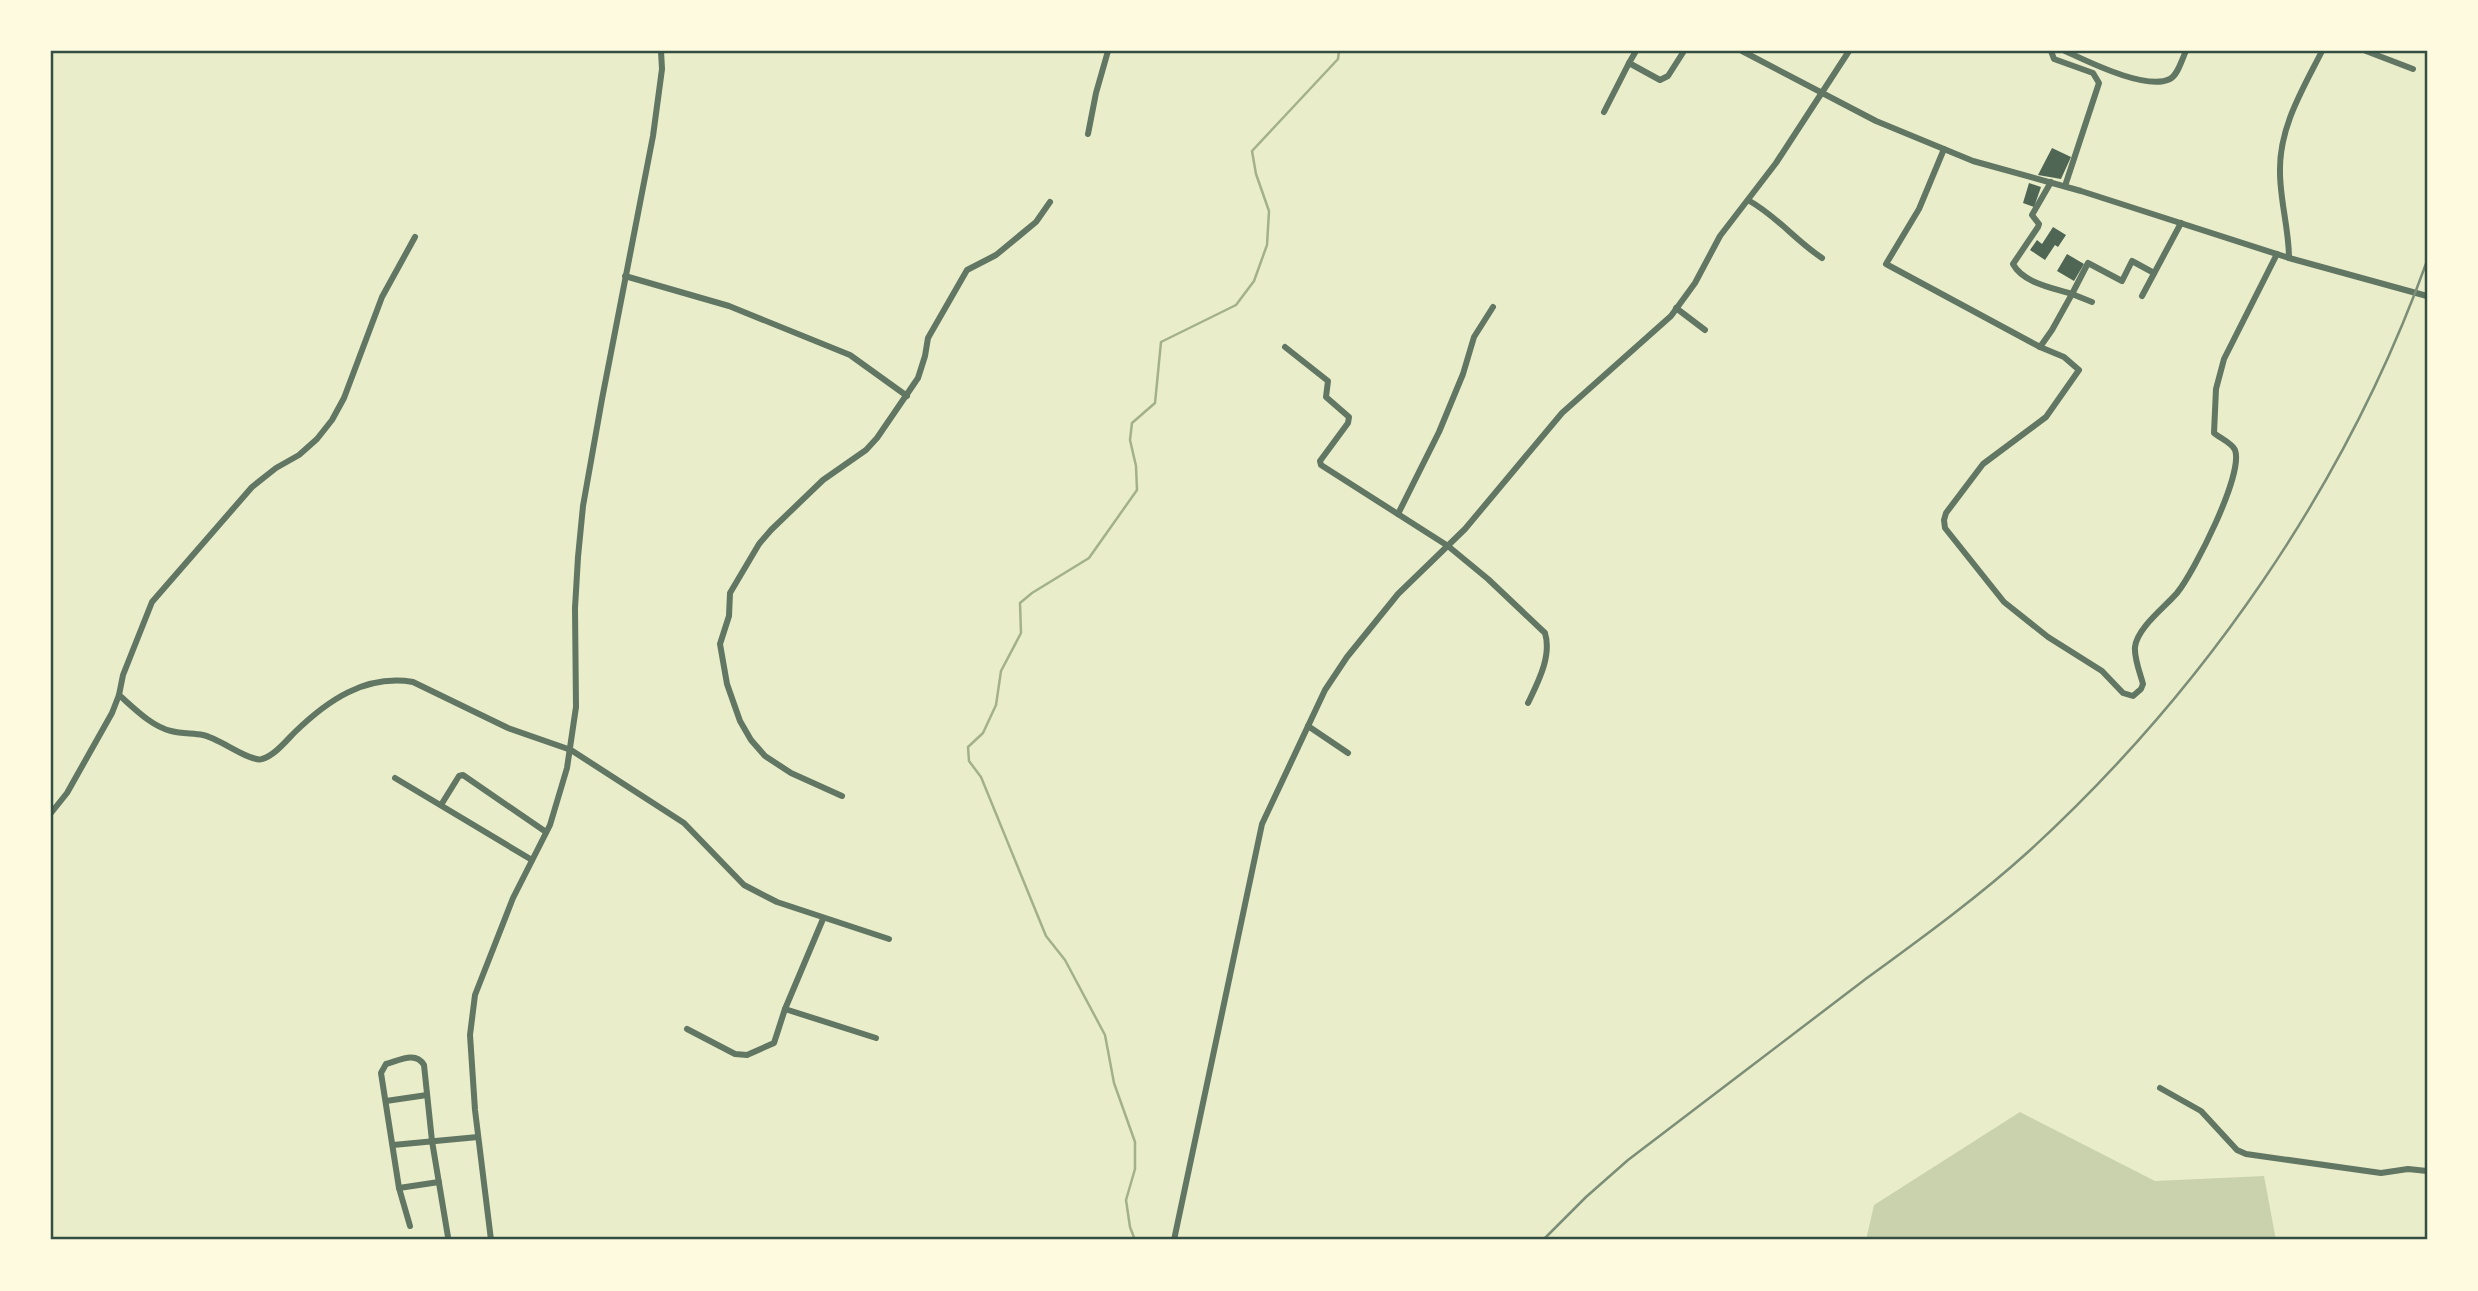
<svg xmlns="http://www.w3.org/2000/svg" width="2478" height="1291" viewBox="0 0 2478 1291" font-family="Manrope,sans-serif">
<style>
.green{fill:#cad2ad}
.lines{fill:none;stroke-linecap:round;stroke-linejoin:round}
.stream{stroke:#a3b18a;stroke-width:2.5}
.building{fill:#4f6655}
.minor{stroke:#617663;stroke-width:6}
.rail{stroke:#7c8e77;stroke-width:2.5}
.neatline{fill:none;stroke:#344e41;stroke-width:2.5}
</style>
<rect width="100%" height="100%" fill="#e9edc9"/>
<path class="green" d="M2020,1112L2155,1181L2264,1176L2276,1240H1866L1874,1205Z"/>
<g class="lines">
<path class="stream" d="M1135,1240L1130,1227L1126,1200L1135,1169V1142L1114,1083L1105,1035L1065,960L1046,936L981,777L969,761L968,747L983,733L996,705L1001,671L1021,633L1020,603L1032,593L1089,558L1137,490L1136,466L1130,440L1132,423L1155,403L1161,342L1236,305L1254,281L1267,245L1269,211L1256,174L1252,151L1338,59L1339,51"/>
</g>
<g class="building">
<path d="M2052,148L2071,157L2061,179L2038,175Z"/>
<path d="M2029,183L2041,187L2034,207L2023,203Z"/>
<path d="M2053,227L2066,235L2058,247L2055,245L2045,260L2030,250L2037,240L2042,244Z"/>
<path d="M2067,254L2084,264L2074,281L2057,271Z"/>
</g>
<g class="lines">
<g class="minor">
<path d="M1636,51L1629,63L1660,80L1668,76L1684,51"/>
<path d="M1742,51L1876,121L1973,161L2081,191L2289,258L2427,296"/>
<path d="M2051,51L2054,59L2093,73L2099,83L2065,186"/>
<path d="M2065,51C2087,61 2146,91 2170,79C2178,75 2182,59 2186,51"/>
<path d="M2366,51L2413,69"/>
<path d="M1604,112L1629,63"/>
<path d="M1088,134L1096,93L1108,51"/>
<path d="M1944,149L1919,209L1886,264L2040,347L2064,357L2079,370L2046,417L1983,464L1946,513L1944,520L1945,528L2004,602L2048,637L2102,671L2123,693L2133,696L2141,689L2143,684C2140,673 2134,658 2135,647C2137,628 2165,607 2177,593C2194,572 2244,474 2235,450C2232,443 2220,438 2214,433L2216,389L2224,359L2277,254"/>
<path d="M1748,200C1778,217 1794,239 1822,258"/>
<path d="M2289,258C2289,229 2280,201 2280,172C2279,127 2303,89 2322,51"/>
<path d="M625,276L729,306L850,355L907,396"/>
<path d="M2142,296L2181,223"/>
<path d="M2092,302L2072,294L2088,263L2122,281L2132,261L2154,273"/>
<path d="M1676,308L1705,330"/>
<path d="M1285,347L1328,381L1326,397L1349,417L1348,423L1320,461L1321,465L1448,546L1488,579L1545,633C1552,656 1538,682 1528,703"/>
<path d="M2040,347L2052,330L2072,294C2053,288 2023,283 2013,264L2038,227L2039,224L2032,215L2051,182"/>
<path d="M1398,514L1439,432L1463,374L1474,337L1493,307"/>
<path d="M119,695C134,708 151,726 171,731C182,734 193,733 203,735C219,738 251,763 262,759C274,756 286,741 295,732C327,701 365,674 413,682L508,728L571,750L684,823L744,885L777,902L889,939"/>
<path d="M1308,726L1348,753"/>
<path d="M395,778L532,860"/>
<path d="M842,796L791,773L765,756L751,740L740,721L727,684L720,644L729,616L730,593L759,544L771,530L823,480L866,450L877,438L918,378L925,356L928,338L967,270L996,255L1036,222L1050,202"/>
<path d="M441,805L459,776L463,775L546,832"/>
<path d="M51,813L67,793L112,713L119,695L123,675L152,602L252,487L276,468L299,455L317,439L332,420L344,398L382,297L415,237"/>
<path d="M823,919L785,1009L876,1038"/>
<path d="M687,1029L735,1054L747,1055L774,1043L785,1009"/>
<path d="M2160,1088L2201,1111L2237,1150L2246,1154L2381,1173L2408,1169L2427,1171"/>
<path d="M386,1101L427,1095"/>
<path d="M393,1145L478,1137"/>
<path d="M399,1188L439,1182"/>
<path d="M410,1226L399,1188L381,1073L386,1064C400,1060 416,1051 424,1065L432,1141L448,1237"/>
<path d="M491,1240L475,1110L470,1035L475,995L513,898L550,825L567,768L576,707L575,608L578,557L583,506L602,399L653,136L662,69L661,51"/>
<path d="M1174,1240L1262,824L1325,690L1347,657L1398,594L1465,529L1562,413L1671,316L1695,283L1720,236L1776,163L1849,51"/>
</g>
<path class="rail" d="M1543,1240L1586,1197L1628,1160C1706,1100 1785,1041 1863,981C1919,940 1976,899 2028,852C2204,691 2346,486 2427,261"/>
</g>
<rect width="2478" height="1291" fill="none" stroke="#fefae0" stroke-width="105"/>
<rect x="52" y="52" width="2374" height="1186" class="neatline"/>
</svg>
